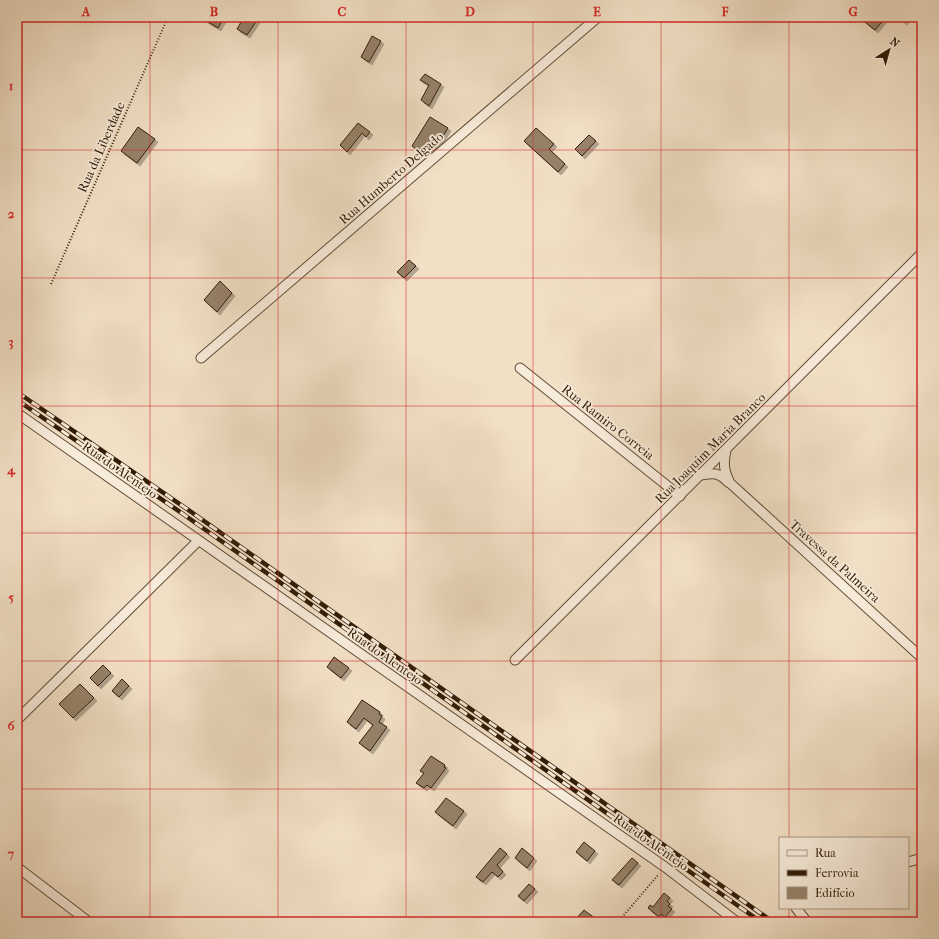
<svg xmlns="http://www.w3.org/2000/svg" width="939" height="939" viewBox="0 0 939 939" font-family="'IM FELL French Canon',serif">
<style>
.building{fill:#96826a;stroke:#321c07;filter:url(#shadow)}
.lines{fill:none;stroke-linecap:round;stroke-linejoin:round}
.street-casing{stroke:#624d37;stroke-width:11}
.path{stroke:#321c07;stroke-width:2;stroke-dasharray:1 2;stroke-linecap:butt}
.street{stroke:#f7ebda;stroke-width:9}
.rail-casing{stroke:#321c07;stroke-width:4.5}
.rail{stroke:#f7ebda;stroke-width:3;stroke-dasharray:9;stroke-linecap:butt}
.grid{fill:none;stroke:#d62828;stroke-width:1;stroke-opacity:0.55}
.labels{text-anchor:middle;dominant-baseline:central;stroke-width:3.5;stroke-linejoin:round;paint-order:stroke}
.street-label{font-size:13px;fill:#321c07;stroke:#f7ebda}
.neatline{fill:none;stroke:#d62828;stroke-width:1.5}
.grid-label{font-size:13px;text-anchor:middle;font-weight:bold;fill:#d62828}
</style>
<defs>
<filter id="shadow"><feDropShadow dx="3" dy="3" stdDeviation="0" flood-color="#0004"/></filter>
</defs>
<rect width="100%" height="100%" fill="#f2e0c6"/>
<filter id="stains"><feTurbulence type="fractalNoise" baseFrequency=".005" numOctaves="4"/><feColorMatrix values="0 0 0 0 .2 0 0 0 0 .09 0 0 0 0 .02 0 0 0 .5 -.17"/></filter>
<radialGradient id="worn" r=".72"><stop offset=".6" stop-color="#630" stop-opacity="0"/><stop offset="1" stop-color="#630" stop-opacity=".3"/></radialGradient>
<g class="building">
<path d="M200,17H224L218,28Z"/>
<path d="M244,17H250L257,20L247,35L237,29Z"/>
<path d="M859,17H869L865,22Z"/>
<path d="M869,17H886L875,30L865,22Z"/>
<path d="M898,17H908L904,22Z"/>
<path d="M372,36L381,41L369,62L361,57Z"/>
<path d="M425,74L441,84L429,106L421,100L429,85L420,80Z"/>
<path d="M430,117L448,128L440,141L424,155L412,146Z"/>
<path d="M358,123L370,132L366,137L362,133L347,152L340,145Z"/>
<path d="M138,127L155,139L137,163L121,151Z"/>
<path d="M536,128L554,144L549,149L565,164L558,172L524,141Z"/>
<path d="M589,135L596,141L582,156L575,149Z"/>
<path d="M409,260L416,266L404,278L397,272Z"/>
<path d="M220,281L232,293L217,312L204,300Z"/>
<path d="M334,657L349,668L341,678L327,667Z"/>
<path d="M103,665L111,673L98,686L90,678Z"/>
<path d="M122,679L129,686L119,697L112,691Z"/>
<path d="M80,684L94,698L73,718L59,704Z"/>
<path d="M362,700L380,712L379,714L382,716L379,722L387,727L370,751L359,743L373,725L364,718L356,729L347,722Z"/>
<path d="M431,756L445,765L444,767L446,768L431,788L427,785L424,788L416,783L424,773L420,771Z"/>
<path d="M446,798L464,811L453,826L435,812Z"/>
<path d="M584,842L595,851L587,861L576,852Z"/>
<path d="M500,848L507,854L497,865L503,872L498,877L492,872L483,882L476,877Z"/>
<path d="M522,848L534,858L527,868L515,858Z"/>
<path d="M632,858L638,863L619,885L612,880Z"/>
<path d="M529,884L535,889L524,901L518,896Z"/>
<path d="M664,893L670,898L667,901L670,904L668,906L672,909L665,917L661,914L659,917L648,908L650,905L653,907Z"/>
<path d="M584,910L596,919L593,922H573Z"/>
<path d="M789,916L793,920L791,922H786Z"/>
</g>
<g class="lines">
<defs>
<g id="street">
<path d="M201,358L598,17"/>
<path d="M520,368L680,496"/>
<path d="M17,413L665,867L737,922"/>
<path d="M726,450C723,464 724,471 730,483L922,658"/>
<path d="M701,475C714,473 718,472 728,482"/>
<path d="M515,660L922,253"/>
<path d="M17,720L198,541"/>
<path d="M908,862L922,858"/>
<path d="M17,867L89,922"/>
<path d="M796,908L807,922"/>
</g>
</defs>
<use href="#street" class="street-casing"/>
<g class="path">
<path d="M51,284L168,17"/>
<path d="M618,922L659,874"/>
</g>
<use href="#street" class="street"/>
<defs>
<g id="rail">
<path d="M17,392L187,509L773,922"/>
<path d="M17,400L183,514L761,922"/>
</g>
</defs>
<use href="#rail" class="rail-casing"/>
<use href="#rail" class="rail"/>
</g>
<path class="grid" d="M150,17V922M278,17V922M406,17V922M533,17V922M661,17V922M789,17V838M17,150H922M17,278H922M17,406H922M17,533H922M17,661H922M17,789H922M789,908V922"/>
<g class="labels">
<g class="street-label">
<text transform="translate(101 147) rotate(-66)">Rua da Liberdade</text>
<text transform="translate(391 178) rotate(-41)">Rua Humberto Delgado</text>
<text transform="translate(608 422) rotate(38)">Rua Ramiro Correia</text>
<text transform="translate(710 448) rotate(-45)">Rua Joaquim Maria Branco</text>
<text transform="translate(120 470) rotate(35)">Rua do Alentejo</text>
<text transform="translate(835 561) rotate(42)">Travessa da Palmeira</text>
<text transform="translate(385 656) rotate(35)">Rua do Alentejo</text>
<text transform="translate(651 842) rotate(35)">Rua do Alentejo</text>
</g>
</g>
<rect width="939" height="939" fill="none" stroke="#f2e0c6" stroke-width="44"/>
<rect x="779" y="837" width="130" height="72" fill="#f7ebda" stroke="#a89886"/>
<rect x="787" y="850" width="20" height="6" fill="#f7ebda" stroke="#a89886"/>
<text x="815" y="857" font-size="12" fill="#321c07">Rua</text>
<rect x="787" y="870" width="20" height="6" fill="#321c07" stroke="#a89886"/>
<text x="815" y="877" font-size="12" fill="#321c07">Ferrovia</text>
<rect x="787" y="887" width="20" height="12" fill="#96826a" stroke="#a89886"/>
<text x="815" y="897" font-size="12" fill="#321c07">Edifício</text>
<g transform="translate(889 50) rotate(37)" stroke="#f7ebda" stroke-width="3" paint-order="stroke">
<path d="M0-3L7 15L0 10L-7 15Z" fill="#321c07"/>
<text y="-6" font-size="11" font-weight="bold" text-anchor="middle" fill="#321c07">N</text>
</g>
<rect x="22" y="22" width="895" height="895" class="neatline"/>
<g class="grid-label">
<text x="86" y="16">A</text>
<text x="214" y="16">B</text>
<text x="342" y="16">C</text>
<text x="470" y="16">D</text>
<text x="597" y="16">E</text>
<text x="725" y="16">F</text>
<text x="853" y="16">G</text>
<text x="11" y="90">1</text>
<text x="11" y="218">2</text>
<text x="11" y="346">3</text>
<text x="11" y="474">4</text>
<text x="11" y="602">5</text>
<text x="11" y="730">6</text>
<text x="11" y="858">7</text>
</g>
<rect width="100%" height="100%" filter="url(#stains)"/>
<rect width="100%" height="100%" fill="url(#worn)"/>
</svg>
